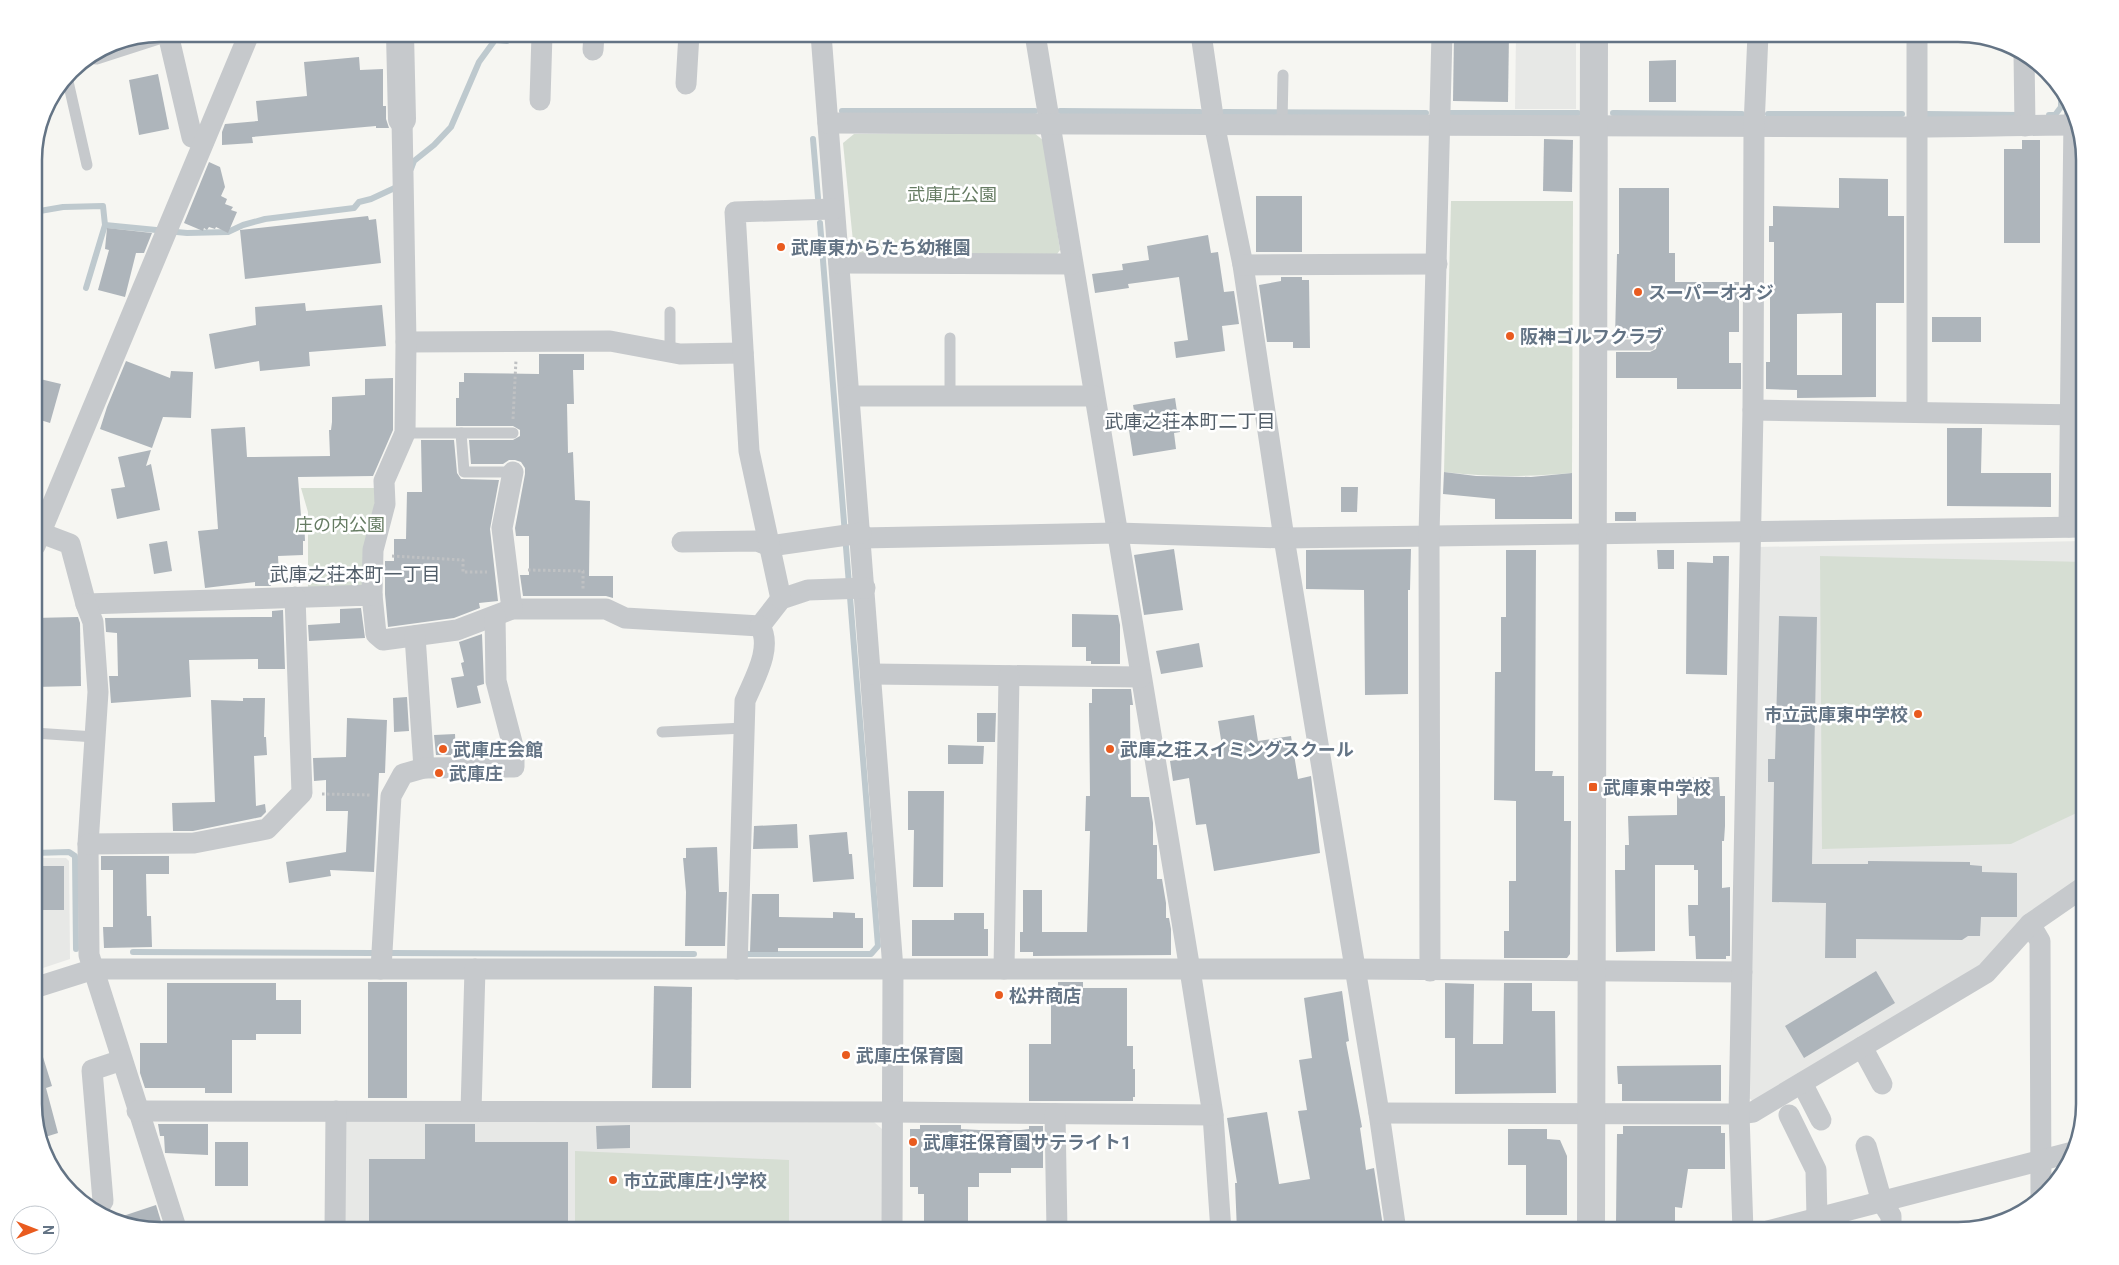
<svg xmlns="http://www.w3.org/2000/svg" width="2119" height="1265" viewBox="0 0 2119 1265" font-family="Roboto,'Noto Sans JP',sans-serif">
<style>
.built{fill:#e7e8e6}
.green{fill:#d6ded3}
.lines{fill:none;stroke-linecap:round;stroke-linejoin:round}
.stream{stroke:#bec9ce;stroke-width:6}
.building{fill:#aeb5bb;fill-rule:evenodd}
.path{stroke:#bfc1c3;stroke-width:3;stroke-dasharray:2.5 2.5;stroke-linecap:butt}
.service{stroke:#c6c9cc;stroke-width:11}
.minor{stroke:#c6c9cc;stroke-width:21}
.tertiary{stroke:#c6c9cc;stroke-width:28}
.poi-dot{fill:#e95b1f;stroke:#fff;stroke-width:2}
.labels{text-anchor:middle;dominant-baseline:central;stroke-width:5;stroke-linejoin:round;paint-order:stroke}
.park-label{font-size:18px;fill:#667c63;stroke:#fff}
.poi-label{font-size:18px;font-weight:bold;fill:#647485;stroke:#fff;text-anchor:start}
.neighbourhood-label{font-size:19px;fill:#525e69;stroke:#fff}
.rim{fill:none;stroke:#647485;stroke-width:2.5}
</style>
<rect width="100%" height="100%" fill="#f6f6f2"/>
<g class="built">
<path d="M1516,34H1576V109H1515Z"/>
<path d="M2085,541V876L1985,968L1756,1103L1744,1095L1758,547Z"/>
<path d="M34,858H66L69,861L70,959L34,971Z"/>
<path d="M349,1117L874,1122L882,1129L884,1231H342L341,1128Z"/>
</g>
<g class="green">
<path d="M1033,132L1044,141L1060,250L1055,257L859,255L854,251L843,143L854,134Z"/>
<path d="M1451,201H1573L1572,473C1528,477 1487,477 1444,472Z"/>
<path d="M301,488H377L363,586L308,591V512Z"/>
<path d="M1820,556L2085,562V809L2011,844L1822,849Z"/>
<path d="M575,1151L789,1160V1231H575Z"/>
</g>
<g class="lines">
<g class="stream">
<path d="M842,111H1035"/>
<path d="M1060,111L1200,112"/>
<path d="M1224,112L1426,113"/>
<path d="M1450,113H1578"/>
<path d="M1613,113L1742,114"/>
<path d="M1768,114H1902"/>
<path d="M1927,114L2021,115"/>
<path d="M2049,115H2055L2061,107V90"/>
<path d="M813,139L818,198"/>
<path d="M411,169L414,161L434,145L451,127L479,62L495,40L507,41L513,34"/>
<path d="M34,212L63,207L103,206L105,225L187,233L228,232L243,225L265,219L354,208L359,202L371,199L399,186"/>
<path d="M86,288L105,225"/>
<path d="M34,853L69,852L75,856L76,949"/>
<path d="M133,952L372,953"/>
<path d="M391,953L694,954"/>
<path d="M748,954H871L878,946L820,223"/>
</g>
</g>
<g class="building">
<path d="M1454,34H1509L1508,102L1453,101Z"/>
<path d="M359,57L360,70L383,69V106H386V119L389,128H376V126L252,137L253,143L222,145V132L225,124L258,121L256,101L307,96L304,62Z"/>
<path d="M1676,60V102H1649V61Z"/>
<path d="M158,74L169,129L139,135L129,80Z"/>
<path d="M1544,139L1573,140L1572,192L1543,191Z"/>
<path d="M2022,140H2040V243H2004V149H2022Z"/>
<path d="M209,162L220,167L225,187L221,196L227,199L225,204L233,207L231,210L237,212L228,233L216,227L215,229L209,227L207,230L204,228L203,231L184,223Z"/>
<path d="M1839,178L1888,179V216H1904V303H1876V397L1797,398V390L1766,389V362H1770V289H1774V242H1769V226H1773V206L1839,208ZM1842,313V375H1797V314Z"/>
<path d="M1619,188H1669V253H1675V282H1739V332H1729V363H1741V389H1677V378H1616V352H1650L1656,349L1657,345L1656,341L1650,338H1615L1617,254H1619Z"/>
<rect x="1256" y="196" width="46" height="56"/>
<path d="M368,216L369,220L376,219L381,263L245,279L240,230Z"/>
<path d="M107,228L152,233L144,253H136L125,297L98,290L109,250L105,249Z"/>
<path d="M1208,235L1211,253L1218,252L1224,292L1234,291L1239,324L1222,326L1225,351L1176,358L1174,342L1188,340L1179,277L1128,284L1129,288L1095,293L1092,274L1123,270L1122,264L1149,260L1147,246Z"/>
<path d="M1281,277H1302V280H1309L1310,348H1293V342H1267L1259,285L1281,281Z"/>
<path d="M305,303L306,311L382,305L386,346L309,352L310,366L260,371L259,361L215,369L209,334L256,325L255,307Z"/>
<rect x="1932" y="317" width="49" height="25"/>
<path d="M539,354H584V370H573L574,404H567L568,453L573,452L575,500L590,501L589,576H613V598L606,596H523L520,575H529V536H516L515,528L525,474V468L521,462L515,460H509L503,464H471L469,440H513L520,436V430L513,426H456V398H459V382H464V373L539,374Z"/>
<path d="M126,361L170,378L171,371L193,372L191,418L163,417L152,448L100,429L107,407Z"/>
<path d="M393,378V430L373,476L298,477L301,516H304L305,541H303V555L278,556L279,576H271V586H255V582L205,588L198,531L218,529L211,429L245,427L247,457L330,456L329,430H331L332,422V397L365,395V379Z"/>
<path d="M40,379L61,384L50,423L34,418V406Z"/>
<path d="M1175,398L1180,432L1174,433L1176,449L1133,456L1129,430L1137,429L1133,405Z"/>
<path d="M1947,428H1982L1981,473H2051V507L1947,506Z"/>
<path d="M421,440H454L457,473L461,479L499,480L490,529L498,601L479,603L480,608L454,618L388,627L385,594V561H394V539H406L407,492H422Z"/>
<path d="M151,450L146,466L151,464L160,510L117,519L111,489L125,487L118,457Z"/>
<path d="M1444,472L1476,476L1531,477L1572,473V519H1495V499L1443,494Z"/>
<path d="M1341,487H1358L1357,512H1341Z"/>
<rect x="1615" y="512" width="21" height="9"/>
<path d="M167,541L172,571L154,574L149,544Z"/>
<path d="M1174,549L1183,610L1144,615L1134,555Z"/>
<path d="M1411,549L1410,590H1408V694L1365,695L1364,590L1306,589V550Z"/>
<path d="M1506,550H1536L1535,771H1553L1552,776H1564V821H1571L1570,954L1567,958H1504V931H1509V881H1516V801L1494,800L1495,672H1501V617H1506Z"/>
<path d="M1657,550H1674V569H1658Z"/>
<path d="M1713,556H1729L1727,675L1686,674L1687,562L1713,563Z"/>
<path d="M361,608L365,638L309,641L308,625L340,623V609Z"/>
<path d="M283,610L285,669H258V659L189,660L191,697L111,703L109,676H118L117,633L106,632L105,618L272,617V611Z"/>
<path d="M1072,614L1118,615L1120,625V664H1091V661H1086V647H1072Z"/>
<path d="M1779,616L1817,617L1812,864H1868V861L1970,862V865L1982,866V872L2017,873V917H1981L1980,936H1968L1962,940L1856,939V958H1825L1826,903L1772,902L1774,782H1768V759H1775Z"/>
<path d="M78,617L80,623L81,686L34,687V618Z"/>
<path d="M482,634L484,684L477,686L481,703L457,708L451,678L464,676L461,663L464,662L459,642Z"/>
<path d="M1199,643L1203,667L1161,674L1156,651Z"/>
<path d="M1092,689H1131L1133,705H1130L1131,797H1149L1153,823V845H1157V879H1162L1166,903V918H1169L1171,929V955L1033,956V952H1020V932H1023V890H1042V932H1087L1090,831H1085L1086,796H1090L1089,703H1092Z"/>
<path d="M407,697L409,731L394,732L393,698Z"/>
<path d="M243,698H265L264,737H266L267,755L254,756L256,806L265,804L266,812L261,817L193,831H173L172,803L215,802L211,700L243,701Z"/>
<path d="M977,713H996L995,742H977Z"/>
<path d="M1254,715L1258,741L1291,736L1298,779L1311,776L1320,853L1214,871L1206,824L1196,825L1189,778L1173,781L1170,761L1223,752L1218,721Z"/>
<path d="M347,718L387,720L385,773H379L374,872L330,870L331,876L289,883L286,862L346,852L348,811H326V780L314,781L313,758L346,757Z"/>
<path d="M455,734L456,755H436L434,735Z"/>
<path d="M948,745L984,746L983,764H948Z"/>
<path d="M1719,777L1720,796H1725V826L1724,841H1722V888L1730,887V956H1726V959H1696L1695,936H1689L1688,905H1698V870H1694V865H1655V951L1616,952L1615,870H1625V845H1629L1628,816L1677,815V778Z"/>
<path d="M908,791H944L943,887H913L914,830H908Z"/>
<path d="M797,824L798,848L753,849L754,826Z"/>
<path d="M847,832L849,854H852L854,879L813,882L809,835Z"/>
<path d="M717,847L719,892H727L725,946H685L686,892L683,858H686V848Z"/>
<path d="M101,856H169V874H146L147,916H151L152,947L104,948L103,927H113V870H101Z"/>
<rect x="34" y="866" width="30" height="44"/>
<path d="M752,894H779V917L833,918V912L855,913V918H863V948H778V952H750Z"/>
<path d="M954,913H984V929H988V956H912V920H954Z"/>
<path d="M1876,971L1895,1003L1804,1058L1785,1026Z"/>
<rect x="368" y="982" width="39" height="116"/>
<path d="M1058,982H1083V988H1127V1046H1133V1069H1135V1097H1133V1101H1029V1044H1051V988H1058Z"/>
<path d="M167,983H276V1000H301V1034H256V1040H232V1093H205V1088H145L140,1073V1043H167Z"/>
<path d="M1445,983L1474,984L1473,1044H1503L1504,983H1532V1011H1555L1556,1093L1455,1094V1038H1445Z"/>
<path d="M654,986L692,987L691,1088H652Z"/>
<path d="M1342,991L1349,1041L1346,1042L1362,1127L1360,1128L1366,1170L1374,1168L1383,1226L1352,1231H1237L1235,1183H1237L1227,1118L1267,1112L1279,1184L1310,1179L1298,1111L1307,1110L1299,1060L1312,1058L1304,998Z"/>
<path d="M34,1041H38L52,1086L46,1088L58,1133L42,1138L34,1112Z"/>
<path d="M1721,1065V1101H1622V1084H1618L1617,1066Z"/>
<path d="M158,1124H208V1155L165,1153L164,1136H160Z"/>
<path d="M425,1124H475V1142H568V1231H369V1159H425Z"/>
<path d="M630,1125V1148L597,1149L596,1126Z"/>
<path d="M920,1125H961V1129L979,1130H1021L1029,1129V1126H1043V1168H1011V1173H979V1187H968V1231H924V1194H918V1187H910V1129H920Z"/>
<path d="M1623,1126H1721V1133H1725V1169H1688L1682,1208L1675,1207V1222H1616L1617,1134H1623Z"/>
<path d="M1508,1129H1547V1139L1560,1140L1567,1156V1215H1526V1165H1508Z"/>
<rect x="215" y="1142" width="33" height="44"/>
<path d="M156,1205L164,1231L114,1219Z"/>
</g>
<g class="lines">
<g class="path">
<path d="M513,419L516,360"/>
<path d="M392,556L463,560V572H487"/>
<path d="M528,570L583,571V590"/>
<path d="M322,794L371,795"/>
</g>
<g class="service">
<path d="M67,77L87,165"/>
<path d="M1282,123L1283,75"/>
<path d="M670,312V352"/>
<path d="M950,338V396"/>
<path d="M1593,345H1650"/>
<path d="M405,433H461L464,472H513"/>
<path d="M461,433H513"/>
<path d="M662,732L744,728"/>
<path d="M34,733L95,737"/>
</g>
<g class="minor">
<path d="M168,34L192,137L204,141"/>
<path d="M821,34L893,969L892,1231"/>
<path d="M1035,34L1190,970L1213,1115L1221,1231"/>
<path d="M1201,34L1214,123L1243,265L1284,538L1379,1113L1396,1231"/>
<path d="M1917,34V412"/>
<path d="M593,50L594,34"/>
<path d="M2024,53L2025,126"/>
<path d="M96,54L158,34"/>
<path d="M686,84L689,34"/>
<path d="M540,100L542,34"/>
<path d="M828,123C1190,124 1552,126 1913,127C1968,127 2022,125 2077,125"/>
<path d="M839,263L1072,264"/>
<path d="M1243,265L1437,264"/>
<path d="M406,342L610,341L680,354L743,353"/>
<path d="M850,396H1094"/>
<path d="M1753,410L2085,415"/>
<path d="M2069,527L2074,117"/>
<path d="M34,533H41L70,544L86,604L372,595L376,634L383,640L457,630L512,609H606L625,618L760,626L781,599L808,590L865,588"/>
<path d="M861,538L1117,533L1284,538L2085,527"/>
<path d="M682,542L757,541L770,546L861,533"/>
<path d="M35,546L249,34"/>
<path d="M372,595L373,550L385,504L384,481L405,433L406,342L402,119"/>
<path d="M781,599L749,451L735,212L833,209"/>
<path d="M86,604L93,622L98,692L88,844L89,955L177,1231"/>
<path d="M512,609L502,528L513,472"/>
<path d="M415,636L424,768"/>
<path d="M871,674L1141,677"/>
<path d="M88,844L194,843L267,829L302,793L295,597"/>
<path d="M2030,924L2040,941L2041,1195"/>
<path d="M381,969L391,796L403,774L424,768L514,767V750L496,681L495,616"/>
<path d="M737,969L745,701C754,679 773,648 760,626"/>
<path d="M1004,969L1009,676"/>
<path d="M1430,971L1429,535L1442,34"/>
<path d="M34,988L94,969H1355L1742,972"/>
<path d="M1862,1047L1882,1084"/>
<path d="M1802,1083L1821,1120"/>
<path d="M137,1111L891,1112L1213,1115"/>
<path d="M471,1111L475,969"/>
<path d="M1379,1113L1739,1114L1753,1112L1986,973L2030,924L2085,886"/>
<path d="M1055,1114L1057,1231"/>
<path d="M1789,1115L1816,1170L1817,1219"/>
<path d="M1866,1146L1882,1202L1891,1216V1231"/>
<path d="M95,1213L103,1201L92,1070L122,1060"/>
<path d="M335,1231L336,1111"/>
<path d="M1743,1231L1739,1114L1753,410L1754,126L1758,34"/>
<path d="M1768,1231L2073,1152"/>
</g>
<g class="tertiary">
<path d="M400,34L402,119"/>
<path d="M1591,1231L1594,34"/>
</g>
</g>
<g class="poi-dot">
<circle cx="781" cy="247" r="5"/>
<circle cx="1638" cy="292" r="5"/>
<circle cx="1510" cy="336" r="5"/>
<circle cx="1918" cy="714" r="5"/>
<circle cx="443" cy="749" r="5"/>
<circle cx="1110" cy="749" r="5"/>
<circle cx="439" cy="773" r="5"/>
<rect x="1588" y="782" width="10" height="10" rx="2.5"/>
<circle cx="999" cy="995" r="5"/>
<circle cx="846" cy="1055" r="5"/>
<circle cx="913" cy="1142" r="5"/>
<circle cx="613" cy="1180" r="5"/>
</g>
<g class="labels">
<g class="park-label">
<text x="952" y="194">武庫庄公園</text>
<text x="340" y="524">庄の内公園</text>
</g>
<g class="poi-label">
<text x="791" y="247">武庫東からたち幼稚園</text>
<text x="1648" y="292">スーパーオオジ</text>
<text x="1520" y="336">阪神ゴルフクラブ</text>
<text x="1908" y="714" text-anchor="end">市立武庫東中学校</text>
<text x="453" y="749">武庫庄会館</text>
<text x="1120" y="749">武庫之荘スイミングスクール</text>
<text x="449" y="773">武庫庄</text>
<text x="1603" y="787">武庫東中学校</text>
<text x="1009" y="995">松井商店</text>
<text x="856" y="1055">武庫庄保育園</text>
<text x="923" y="1142">武庫荘保育園サテライト1</text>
<text x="623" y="1180">市立武庫庄小学校</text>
</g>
<g class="neighbourhood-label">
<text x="1190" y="421">武庫之荘本町二丁目</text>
<text x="355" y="574">武庫之荘本町一丁目</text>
</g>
</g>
<path d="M0 0H2119V1265H0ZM160 42H1958A118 118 0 0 1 2076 160V1104A118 118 0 0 1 1958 1222H160A118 118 0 0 1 42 1104V160A118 118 0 0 1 160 42Z" fill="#fff" fill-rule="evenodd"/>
<path class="rim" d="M160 42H1958A118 118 0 0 1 2076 160V1104A118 118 0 0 1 1958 1222H160A118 118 0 0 1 42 1104V160A118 118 0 0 1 160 42Z"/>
<g transform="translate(35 1230) rotate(90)"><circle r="24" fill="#ffffff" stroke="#c1c7ce"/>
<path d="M0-4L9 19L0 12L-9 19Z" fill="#e95b1f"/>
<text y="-8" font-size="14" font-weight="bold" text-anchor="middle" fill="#647485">N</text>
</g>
</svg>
